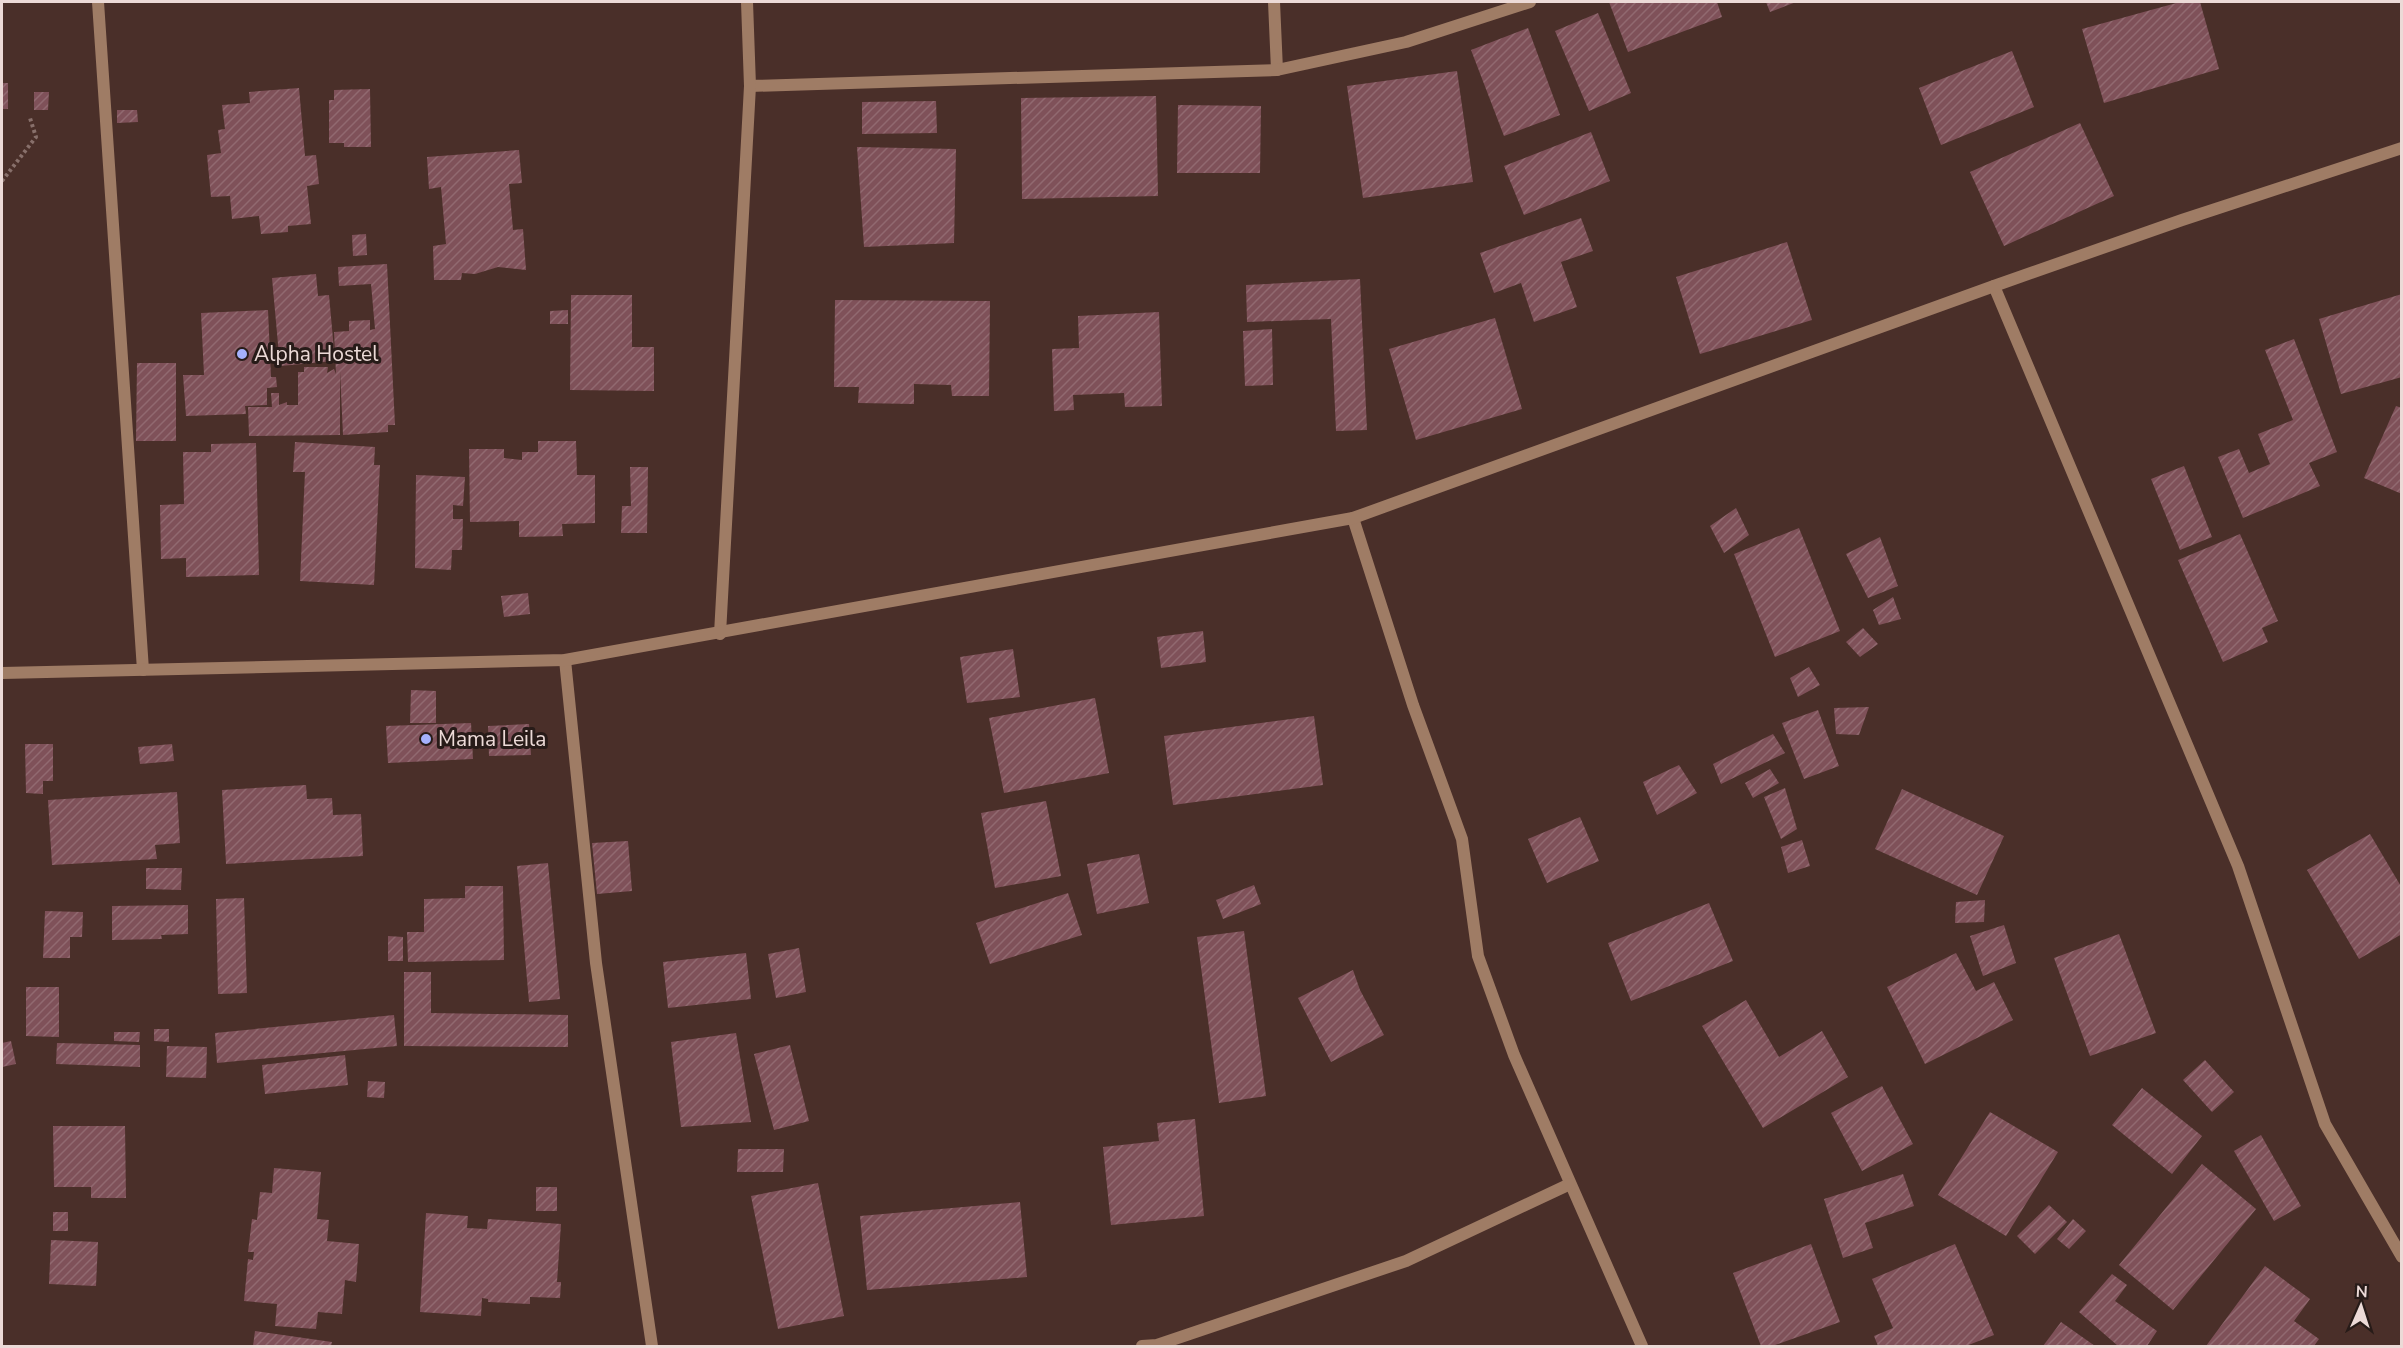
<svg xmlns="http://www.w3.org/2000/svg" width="2403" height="1348" viewBox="0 0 2403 1348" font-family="'Nunito Sans',sans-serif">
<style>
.building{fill:url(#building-hatch)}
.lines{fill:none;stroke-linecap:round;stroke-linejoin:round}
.path{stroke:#88706b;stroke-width:4;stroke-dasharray:3 3;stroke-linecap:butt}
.street{stroke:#9f7c65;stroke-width:12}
.poi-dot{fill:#a5b1fc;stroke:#271b18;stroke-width:2}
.labels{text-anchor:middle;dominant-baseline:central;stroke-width:6;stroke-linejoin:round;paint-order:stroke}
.poi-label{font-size:21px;fill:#ecdad7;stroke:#271b18;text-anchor:start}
</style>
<defs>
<pattern id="building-hatch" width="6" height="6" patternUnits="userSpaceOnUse" patternTransform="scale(1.5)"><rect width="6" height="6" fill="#7f5159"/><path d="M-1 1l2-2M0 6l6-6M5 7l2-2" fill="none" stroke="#916970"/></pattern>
</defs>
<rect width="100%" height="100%" fill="#4a2f29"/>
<g class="building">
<path d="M1609,2H1717L1722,17L1628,52Z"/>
<path d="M1766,2H1796L1770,12Z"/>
<path d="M2180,2H2200L2219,69L2104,103L2082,29Z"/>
<path d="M1598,13L1631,93L1589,111L1555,31Z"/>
<path d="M1528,28L1560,115L1504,136L1471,50Z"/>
<path d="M2012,51L2034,107L1941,145L1919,88Z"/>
<path d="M1457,71L1473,182L1363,198L1347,86Z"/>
<rect x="2" y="83" width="6" height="26"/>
<path d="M299,88L305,156L316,155L319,184L307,186L311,224L288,226V232L261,234L259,216L232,219L230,196L211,197L207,155L221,153L218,130L225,129L222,105L250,103L249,92Z"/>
<path d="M370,89L371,147H344V143H329V100H334V90Z"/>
<path d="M34,92H49L48,110H34Z"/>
<path d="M1156,96L1158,196L1022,199L1021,98Z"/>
<path d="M936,101L937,133L862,134V102Z"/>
<path d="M1178,105L1261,106L1260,173H1177Z"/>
<path d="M117,110H137L138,122L117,123Z"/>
<path d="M2080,123L2114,196L2004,246L1970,172Z"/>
<path d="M1591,132L1610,181L1524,215L1504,166Z"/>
<path d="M857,147L956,149L954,243L864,247Z"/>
<path d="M519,150L522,183L509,184L513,230L523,229L526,270L498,267L475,274L462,273L461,280H434L433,246L446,244L441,187L429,189L427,157Z"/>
<path d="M1581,218L1593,251L1561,262L1577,307L1534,322L1521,283L1494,293L1480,253Z"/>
<path d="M366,234L367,255L353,256L352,235Z"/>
<path d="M1787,242L1812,320L1700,354L1676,277Z"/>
<path d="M387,264L395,425H388V432L343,435L340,371V435L249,436L248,407H272L271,393H279V405L287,402V405H298V372H304V367H328L327,373L334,369L336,374L334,332L349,331V321L370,320V330L375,329L371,284L339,286L338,267Z"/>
<path d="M316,274L318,296L329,295L335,361L280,366L272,278Z"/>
<path d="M1360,279L1367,430L1336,431L1331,319L1247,322L1246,285Z"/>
<path d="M2402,294V377L2341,394L2319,319Z"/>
<path d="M571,295H632V347H654V391L570,390Z"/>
<path d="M835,300L990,301L989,396H952L951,385L914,384V404L858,403L859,387H834Z"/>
<path d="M268,310L271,377H276L277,387L267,388V405L245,406L246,414L186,416L183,375H204L201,313Z"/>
<path d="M568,310V324H550V311Z"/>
<path d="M1159,312L1162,406L1125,407L1124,393L1073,395L1074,410L1054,411L1052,349L1079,348L1078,316Z"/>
<path d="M1495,318L1522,409L1416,440L1389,349Z"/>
<path d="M1272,329L1273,385L1245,386L1243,331Z"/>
<path d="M2294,339L2337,452L2309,463L2320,486L2243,518L2218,457L2239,449L2249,473L2270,464L2258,434L2293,420L2265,350Z"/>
<path d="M137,363H176V441H136Z"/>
<path d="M2396,406L2402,408V494L2364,478Z"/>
<path d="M538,441H576L577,475H595V523L562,524L563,536L519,537V521L470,522L469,449H504V458L522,460V452H538Z"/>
<path d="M295,442L375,447L374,465H380L374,585L300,581L305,472H293Z"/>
<path d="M256,443L259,575L186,577V558L161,559L160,505L184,504L183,452H211V444Z"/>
<path d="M2184,466L2212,537L2180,550L2151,479Z"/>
<path d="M630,467H648L647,533H621L622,506H631Z"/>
<path d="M416,475L465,477L463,506L453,505V519H463L462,550H452L451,570L415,568Z"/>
<path d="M1736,508L1749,535L1724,553L1710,526Z"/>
<path d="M1799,528L1840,631L1775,657L1734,554Z"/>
<path d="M2240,534L2278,621L2262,628L2268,642L2223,662L2178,560Z"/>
<path d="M1880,537L1898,586L1868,598L1846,554Z"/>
<path d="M528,593L530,614L504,617L501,596Z"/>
<path d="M1893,597L1901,619L1879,625L1873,610Z"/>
<path d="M1863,628L1878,644L1860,657L1846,642Z"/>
<path d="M1203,631L1206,662L1161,668L1157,637Z"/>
<path d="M1013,649L1020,697L967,703L960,657Z"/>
<path d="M1809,667L1820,685L1798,697L1790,678Z"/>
<path d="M411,690L436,691V723H410Z"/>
<path d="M1095,698L1109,773L1004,793L989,718Z"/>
<path d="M1869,707L1859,735L1836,734L1834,708Z"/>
<path d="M1818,710L1839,766L1804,779L1782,723Z"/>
<path d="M1314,716L1323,785L1173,805L1164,736Z"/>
<path d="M471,723L473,759L388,763L386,726Z"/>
<path d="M529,724L531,755L489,756L488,726Z"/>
<path d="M1773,734L1785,753L1721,784L1713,764Z"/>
<path d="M25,744H53V781H43V794L26,793Z"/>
<path d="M172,744L174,761L140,764L138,747Z"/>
<path d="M1679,765L1697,793L1657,815L1643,782Z"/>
<path d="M1770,769L1779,783L1753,798L1745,783Z"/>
<path d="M306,785L307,799L332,798L333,815L361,814L363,856L226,864L222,790Z"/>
<path d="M1785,788L1797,829L1781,839L1764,797Z"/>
<path d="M1902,789L2004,836L1977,895L1875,849Z"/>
<path d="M177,792L180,843L155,845L157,859L52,865L48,800Z"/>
<path d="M1046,801L1061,876L995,888L981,813Z"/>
<path d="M1580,817L1599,861L1547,883L1528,839Z"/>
<path d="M2370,834L2402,888V934L2359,959L2307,870Z"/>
<path d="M1802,840L1810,866L1788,873L1781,847Z"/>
<path d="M628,841L632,891L597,894L592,843Z"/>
<path d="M1139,854L1149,903L1097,914L1087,864Z"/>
<path d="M548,863L560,999L529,1002L517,866Z"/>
<path d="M146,868H182L181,890L146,889Z"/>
<path d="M1254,885L1261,904L1223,919L1216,900Z"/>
<path d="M465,886H503L504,960L408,962L407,932H424V899L465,898Z"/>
<path d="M1068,893L1082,935L990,964L976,923Z"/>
<path d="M244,898L247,993L218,994L216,899Z"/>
<path d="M1985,900L1984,922L1955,923L1956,902Z"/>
<path d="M1709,903L1733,961L1631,1001L1608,943Z"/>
<path d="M188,905V934L161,935L162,939L112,940V906Z"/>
<path d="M45,911L83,912L82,937H70V958H43Z"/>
<path d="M2004,925L2016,963L1983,976L1970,936Z"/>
<path d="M1244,931L1266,1096L1219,1103L1197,937Z"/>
<path d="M2119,934L2156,1033L2090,1056L2054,958Z"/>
<path d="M388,936L403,937V961H388Z"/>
<path d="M799,948L806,992L776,998L768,954Z"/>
<path d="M746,953L751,999L668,1008L663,962Z"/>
<path d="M1956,953L1976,991L1994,982L2013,1020L1925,1064L1887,987Z"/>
<path d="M1353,970L1360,990L1384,1035L1331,1062L1298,998Z"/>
<path d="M404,972H431V1013L568,1015V1047L404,1046Z"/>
<path d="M26,987H59V1037L26,1036Z"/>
<path d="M1746,1000L1779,1057L1822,1031L1848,1077L1763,1128L1702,1026Z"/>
<path d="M394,1015L397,1046L217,1063L215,1033Z"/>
<path d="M154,1029H169V1042L154,1041Z"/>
<path d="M114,1032H140L139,1042L114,1041Z"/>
<path d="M736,1033L751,1122L681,1127L671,1042Z"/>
<path d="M11,1041L16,1064L2,1067V1043Z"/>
<path d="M57,1043L140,1045V1067L56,1064Z"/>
<path d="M790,1045L809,1121L774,1130L754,1054Z"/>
<path d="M167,1046L207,1047L206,1078L166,1077Z"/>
<path d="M345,1055L348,1085L265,1094L262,1065Z"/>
<path d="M2205,1060L2234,1092L2212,1112L2183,1080Z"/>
<path d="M368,1081L385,1082L384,1098L367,1097Z"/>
<path d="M1882,1086L1913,1144L1862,1171L1831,1113Z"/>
<path d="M2142,1088L2202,1136L2172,1174L2112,1125Z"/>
<path d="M1990,1112L2058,1152L2006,1236L1938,1195Z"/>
<path d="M1195,1119L1204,1216L1111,1225L1103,1147L1159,1141L1157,1123Z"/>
<path d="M53,1126H125L126,1198H91V1187H54Z"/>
<path d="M2261,1135L2301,1206L2274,1221L2234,1151Z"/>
<path d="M738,1149H784L783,1172H737Z"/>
<path d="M2202,1164L2256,1209L2173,1310L2119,1265Z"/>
<path d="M274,1168L321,1172L317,1219L329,1220L327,1241L359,1244L356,1282L345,1280L342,1314L318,1312L316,1329L275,1326L277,1304L244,1301L248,1259L253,1260L254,1252H248L252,1219L257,1220L260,1192L272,1193Z"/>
<path d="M1903,1174L1914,1206L1865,1223L1873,1248L1843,1258L1824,1199Z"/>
<path d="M818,1183L844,1316L778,1329L751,1196Z"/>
<rect x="536" y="1187" width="21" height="24"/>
<path d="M1020,1202L1027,1277L867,1290L860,1216Z"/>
<path d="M2049,1205L2067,1222L2035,1254L2017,1236Z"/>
<rect x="53" y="1212" width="15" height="19"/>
<path d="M426,1213L468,1216L467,1228L487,1229L488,1219L561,1224L557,1282H561L560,1298L530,1297V1304L488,1302V1299L482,1298L481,1316L420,1312Z"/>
<path d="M2073,1219L2086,1231L2069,1249L2057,1239Z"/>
<path d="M51,1240L98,1242L96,1286L49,1284Z"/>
<path d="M1811,1244L1840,1322L1772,1346H1761L1733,1273Z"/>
<path d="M1955,1244L1994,1335L1966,1346H1878L1874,1336L1893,1328L1872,1279Z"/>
<path d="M2265,1266L2310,1299L2294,1321L2319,1339L2314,1346H2206Z"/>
<path d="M2112,1274L2127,1285L2115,1301L2157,1331L2147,1346H2118L2079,1312Z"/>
<path d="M2061,1322L2095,1346H2043Z"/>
<path d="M255,1331L332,1342L331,1346H253Z"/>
</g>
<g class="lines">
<path class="path" d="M2,181L36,137L30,118"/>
<g class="street">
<path d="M98,2L143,670"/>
<path d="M1274,2L1277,70"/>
<path d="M750,86L1277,70L1406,42L1530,2"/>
<path d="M1994,286L2238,866L2325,1124L2402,1257"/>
<path d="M1353,518L1413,705L1462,839L1478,956L1514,1055L1642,1346"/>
<path d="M720,634L750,86L747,2"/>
<path d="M565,660L596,963L652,1346"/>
<path d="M2,673L565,660L1353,518L1994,286L2182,220L2402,148"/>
<path d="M1142,1346L1157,1345L1406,1261L1570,1184"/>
</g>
</g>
<g class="poi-dot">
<circle cx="242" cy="354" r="6"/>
<circle cx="426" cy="739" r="6"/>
</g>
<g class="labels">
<g class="poi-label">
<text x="254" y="354">Alpha Hostel</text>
<text x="438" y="739">Mama Leila</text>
</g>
</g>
<rect width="2403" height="1348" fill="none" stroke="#ecdad7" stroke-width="6"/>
<g transform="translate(2361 1306) rotate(3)" stroke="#271b18" stroke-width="4.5" paint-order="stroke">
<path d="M0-4.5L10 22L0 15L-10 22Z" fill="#ecdad7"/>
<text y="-9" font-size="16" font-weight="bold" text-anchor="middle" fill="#ecdad7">N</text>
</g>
</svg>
